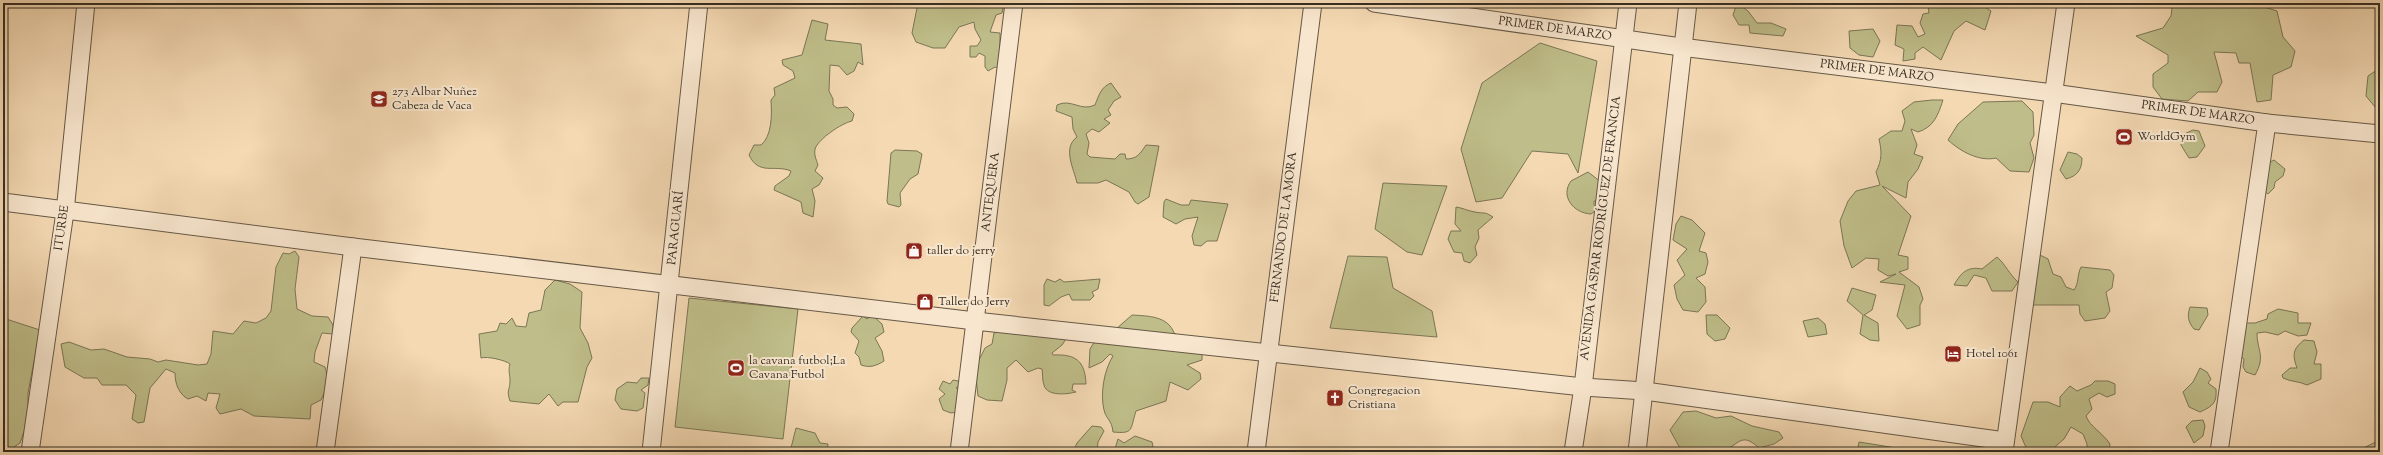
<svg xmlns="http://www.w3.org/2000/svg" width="2383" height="455" viewBox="0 0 2383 455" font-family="'Sorts Mill Goudy',serif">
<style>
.green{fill:#bfbe8a;stroke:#7b7656}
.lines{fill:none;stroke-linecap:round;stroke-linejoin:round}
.minor-casing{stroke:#665946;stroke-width:19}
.minor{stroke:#f8e6ce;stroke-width:17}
.labels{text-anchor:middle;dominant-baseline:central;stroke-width:4;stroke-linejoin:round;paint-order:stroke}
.street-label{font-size:12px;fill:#372e22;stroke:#f8e6ce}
.poi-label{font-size:12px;fill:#372e22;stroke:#f8e6ce;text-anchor:start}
</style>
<rect width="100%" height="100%" fill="#f4d9b3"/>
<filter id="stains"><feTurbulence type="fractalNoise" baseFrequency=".005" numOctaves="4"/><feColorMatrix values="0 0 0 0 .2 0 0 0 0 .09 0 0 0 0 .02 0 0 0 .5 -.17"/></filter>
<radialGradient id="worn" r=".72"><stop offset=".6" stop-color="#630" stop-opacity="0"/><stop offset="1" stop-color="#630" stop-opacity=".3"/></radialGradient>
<g class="green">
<path d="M918,3H999L1003,9L1002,13L996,15L990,32L1000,33V69L995,67L988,71L985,67V56L979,53L976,57H970V46H977L981,40L975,29L974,22L959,27L945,48H933L916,42L912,33Z"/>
<path d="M1737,3L1748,11L1757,23H1771L1786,29L1783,36L1750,33L1749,25H1739L1733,15Z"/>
<path d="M1935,3H1979L1991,11L1985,30L1966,21L1954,31L1941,60L1923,47L1915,53V59L1903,61L1904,49L1895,45L1897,25L1912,26L1918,37L1925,34L1920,23L1923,14L1929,13L1928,6Z"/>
<path d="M2167,3H2262L2261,6L2277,11L2283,37L2295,51L2291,67L2273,75L2271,100L2257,102L2250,63H2239L2236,53L2214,52L2222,82L2217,92H2198L2188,101L2162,99L2153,87V74L2168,63V55L2136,36L2163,28L2171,16L2172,8Z"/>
<path d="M812,20L828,24L825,40L861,44L863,65L858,62L854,71L847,75L839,66L830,65L829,91L833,99V105L837,108L847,107L854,114L852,121C842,123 818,139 815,149C814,155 816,159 818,165L815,171L823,178L819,185L812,189L815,201L813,217L803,213L801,202L774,190L775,186L789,176L791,171C774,164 759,176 749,155L754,145H761C772,136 772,115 771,100L775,95L774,88L795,78L793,71L783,65L782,60L802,55Z"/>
<path d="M1873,29L1880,41L1873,57L1859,55L1850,48L1849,31Z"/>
<path d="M1540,43L1597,61L1578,173L1568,154L1532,151L1502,198L1476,202L1461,149L1482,83Z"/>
<path d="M2380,68V113L2366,96L2368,76Z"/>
<path d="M1111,83L1121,97L1114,101L1108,110L1111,115L1104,119L1110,123L1099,132L1092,129L1086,134L1089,143L1087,154L1090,157L1115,159L1120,154H1125L1126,159C1137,159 1140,154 1146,145L1159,146L1149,197L1138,204L1135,202L1129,192L1106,180L1098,183H1077C1074,169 1062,148 1077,137L1073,129L1072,117L1056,111L1057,105C1071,98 1081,112 1095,105C1099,95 1101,87 1111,83Z"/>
<path d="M1932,100H1943C1938,115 1934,127 1918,132L1911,129L1917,145L1914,154L1923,157L1918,169L1908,182L1906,198L1882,186L1911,216L1898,255L1908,257V269L1899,272L1919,287L1923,299L1920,305V325L1907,329L1897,316L1905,285L1880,282L1896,274L1888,276L1878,270L1879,259L1866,258L1852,268L1844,246L1840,221L1848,201L1856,191L1880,185L1876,172C1882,160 1882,152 1879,139L1891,131H1902L1905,121L1902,111L1914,102Z"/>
<path d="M2022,101L2033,112L2034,135L2030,143L2034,158L2029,172L2010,171L1996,158C1979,162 1960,151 1948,140L1958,124L1983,102Z"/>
<path d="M2193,130L2199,131L2205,146L2197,157L2189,158L2181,145L2182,135Z"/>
<path d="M895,150L917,151L922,154L918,174L910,179L900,193L901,205L899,207L888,204L887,201L891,153Z"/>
<path d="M2068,152L2077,154L2082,158C2082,170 2077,176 2066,179L2060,170Z"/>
<path d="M2274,160L2285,169L2283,176L2275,182L2274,188L2268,194L2261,189L2268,163Z"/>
<path d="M1588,172L1601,182L1598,201H1594V205L1598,209L1591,214C1573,213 1560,196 1571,181Z"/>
<path d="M1383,183L1447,186L1422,255L1407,252L1375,229Z"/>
<path d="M1166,199L1181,205H1189L1191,200L1228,204L1217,241H1207L1201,246L1194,245L1192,236L1198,217L1185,219L1176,224L1163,217L1164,202Z"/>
<path d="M1456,207C1463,208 1468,211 1475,212C1484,214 1484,211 1493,217L1478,230L1479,238L1475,247L1477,255L1470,263L1464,261L1462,253L1454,252L1448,239L1451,231H1461L1455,224Z"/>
<path d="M1681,216L1692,220L1705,233L1699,251L1706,253L1708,262L1705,274L1696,278L1705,287L1706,302L1698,312L1683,310L1677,299L1674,285L1685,275L1677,260L1687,249L1673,240L1676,224Z"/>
<path d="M295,251L299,257L295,289L297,309L312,316L328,317L333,325V334L322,333L315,352L314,362L325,367L329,382L321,400L311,405L310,419L254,416L241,409L220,414L216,408L220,394L208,393L206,401L197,396L188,399C179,394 175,384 175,373L166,369L150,388L144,422L138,423L132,419L136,395L126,385H102L97,378H84L65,367L61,344L69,342L91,350L104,349L127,357L150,359L158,362L166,360L198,365L207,364L211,354L213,331L233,334L244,321L256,323L266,318L271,311L276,267L283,253L289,254Z"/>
<path d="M2038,254L2048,259L2053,274L2061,277L2066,287L2074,290C2079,283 2077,275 2081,267L2110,270L2114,275L2112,288L2106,292L2110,311L2105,318L2085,321L2080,314L2079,305H2026Z"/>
<path d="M1348,256L1387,257L1393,288L1432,311L1437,337L1330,328Z"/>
<path d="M1997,257C2006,265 2009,274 2018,282L2012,291H1992L1986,278L1974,275L1967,286L1954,285C1961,273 1967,266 1982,269Z"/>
<path d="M1047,279L1055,282L1060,279L1064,282L1100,279L1098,289L1092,292L1094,296L1090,300H1072L1069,294L1061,297L1049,306L1044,305V285Z"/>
<path d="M555,280L570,284L582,292L580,328L588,343L592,358L587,367L578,402H563L558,406L549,394L539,404L510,401C506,389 510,391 510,381C510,374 508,371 510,364C505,360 487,356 481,358L479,334L497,331L500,323L506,324L512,318L516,326L526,327L529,313L541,310L545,290Z"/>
<path d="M1852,288L1876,295L1872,310L1864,315L1878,323L1879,341L1870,340L1860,334L1863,315L1847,301Z"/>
<path d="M689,298L798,309L783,439L675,427Z"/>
<path d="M2190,307L2207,308L2208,315L2199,330L2194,329C2188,322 2187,316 2190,307Z"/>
<path d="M2278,309L2298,313V323H2311L2307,335L2298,336L2285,331L2278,335L2265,332L2257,333C2257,351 2266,356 2255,375L2246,372L2243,367L2244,359L2239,355L2244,323H2255L2267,319L2268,314Z"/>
<path d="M872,315L882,324L884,332L875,338L882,351L884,361C876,366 870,368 861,365L859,357L855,353L859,341L851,332L852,328L863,316L867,319Z"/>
<path d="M1132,315C1148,316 1168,316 1174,333L1179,336L1116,329Z"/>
<path d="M1706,315H1717L1730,328L1725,339L1715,341L1707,334Z"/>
<path d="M3,318L40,330L28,393V411L26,426L20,443L8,451H3Z"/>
<path d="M1818,318L1825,324L1827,334L1808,337L1803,321Z"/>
<path d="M1003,331L1066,339L1062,345L1052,353L1053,355C1075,354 1085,360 1086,384H1073L1072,390L1076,392C1068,394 1047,397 1044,385C1042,380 1043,374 1042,369L1038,368L1028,372L1016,360L1007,368V380L1002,401L987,400L978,396L975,368L985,348L992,344L994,333Z"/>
<path d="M2304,340L2314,341L2317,352L2314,364H2321V379L2307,385C2299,381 2291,382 2283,378L2282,375L2290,368H2297C2292,354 2293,349 2304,340Z"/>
<path d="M1095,341L1202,352V360L1187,365L1200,373L1201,379L1188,390L1170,382L1166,401L1136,411C1130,430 1134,434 1113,432C1112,420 1106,419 1104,410C1100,394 1104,370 1113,356L1110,354L1102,362L1089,368L1090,349Z"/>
<path d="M2200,368L2207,372L2211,379L2208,383L2216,389C2217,403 2213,406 2200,412L2189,407L2183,392L2193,382Z"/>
<path d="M641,378H649L648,385L641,390L645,393L643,408L637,411L621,409L615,400L617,389L627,382L637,383Z"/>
<path d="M953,380L963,382L956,388L962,389L958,412L951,413L943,410L939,399L945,394L939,389L943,381L950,384Z"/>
<path d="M2095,381H2108L2115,384V394L2107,397L2099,393L2089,399L2092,409L2086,416C2090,427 2103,433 2110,444L2109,452H2087V444L2083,434L2071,427L2064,439L2049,452H2028L2021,436L2033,402H2048L2060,407V397L2070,386L2077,391L2091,385Z"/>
<path d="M1696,411L1716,418L1731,416L1752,426L1779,432L1783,438L1774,444L1759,448C1740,430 1739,447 1721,451C1718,452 1712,450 1708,449L1707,452H1682L1670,430L1683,412Z"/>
<path d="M2203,420L2205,426L2203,436L2194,443L2186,427L2192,421Z"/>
<path d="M1092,426L1101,427L1104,431L1098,442L1097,452H1073L1077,443Z"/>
<path d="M796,428L815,433L820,443L828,444L827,452H790Z"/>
<path d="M1135,436L1152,442L1153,446L1148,452H1114L1118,439L1124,443Z"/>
<path d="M2380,440V452H2355Z"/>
<path d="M1859,442L1909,450L1906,452H1857Z"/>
</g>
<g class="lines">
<defs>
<g id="minor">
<path d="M1374,3L1681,47L2053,93L2267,123L2380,134"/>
<path d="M3,202L353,247L975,321L1583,387L1645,391L2005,441"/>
<path d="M30,452L65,212L86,3"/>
<path d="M325,452L353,247"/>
<path d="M651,452L699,3"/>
<path d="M959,452L1014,3"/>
<path d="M1256,452L1313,3"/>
<path d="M1573,452L1583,387L1628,3"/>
<path d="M1637,452L1688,3"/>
<path d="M2004,452L2066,3"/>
<path d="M2219,452L2267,123"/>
</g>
</defs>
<use href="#minor" class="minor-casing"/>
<use href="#minor" class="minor"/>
</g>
<defs>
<symbol id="school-square" viewBox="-11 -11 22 22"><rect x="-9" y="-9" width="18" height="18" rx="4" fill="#8f2418" stroke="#f8e6ce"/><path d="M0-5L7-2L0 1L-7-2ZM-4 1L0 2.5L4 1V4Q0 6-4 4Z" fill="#fff"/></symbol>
<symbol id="stadium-square" viewBox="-11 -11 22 22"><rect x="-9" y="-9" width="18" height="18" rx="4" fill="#8f2418" stroke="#f8e6ce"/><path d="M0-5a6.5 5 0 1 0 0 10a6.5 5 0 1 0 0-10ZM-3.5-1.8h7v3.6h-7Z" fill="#fff"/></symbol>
<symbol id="shop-square" viewBox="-11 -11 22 22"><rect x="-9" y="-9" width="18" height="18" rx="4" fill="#8f2418" stroke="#f8e6ce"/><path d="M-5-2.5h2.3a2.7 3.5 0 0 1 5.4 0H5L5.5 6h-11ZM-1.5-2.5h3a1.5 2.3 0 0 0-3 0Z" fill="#fff"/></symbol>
<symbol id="hotel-square" viewBox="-11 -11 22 22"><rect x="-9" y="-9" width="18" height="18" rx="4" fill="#8f2418" stroke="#f8e6ce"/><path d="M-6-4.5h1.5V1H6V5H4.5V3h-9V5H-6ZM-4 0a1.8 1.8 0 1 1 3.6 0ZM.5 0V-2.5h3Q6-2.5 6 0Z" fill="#fff"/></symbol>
<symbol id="church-square" viewBox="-11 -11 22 22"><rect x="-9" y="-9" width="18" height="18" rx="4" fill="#8f2418" stroke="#f8e6ce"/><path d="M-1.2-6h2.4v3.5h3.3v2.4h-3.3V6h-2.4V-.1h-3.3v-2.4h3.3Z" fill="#fff"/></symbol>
</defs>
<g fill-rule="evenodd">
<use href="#school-square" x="369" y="89" width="20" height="20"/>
<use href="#stadium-square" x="2114" y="127" width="20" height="20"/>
<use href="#shop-square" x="904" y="241" width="20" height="20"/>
<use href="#shop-square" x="915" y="292" width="20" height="20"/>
<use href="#hotel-square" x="1943" y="344" width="20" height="20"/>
<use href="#stadium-square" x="726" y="358" width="20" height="20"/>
<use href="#church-square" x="1325" y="388" width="20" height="20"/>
</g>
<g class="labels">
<g class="street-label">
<text transform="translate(1555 29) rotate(8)">PRIMER DE MARZO</text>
<text transform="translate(1877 71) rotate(7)">PRIMER DE MARZO</text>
<text transform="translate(2198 113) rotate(8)">PRIMER DE MARZO</text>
<text transform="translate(991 192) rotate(-83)">ANTEQUERA</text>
<text transform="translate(1284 227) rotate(-83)">FERNANDO DE LA MORA</text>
<text transform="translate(62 228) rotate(-82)">ITURBE</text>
<text transform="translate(676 228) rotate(-84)">PARAGUARÍ</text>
<text transform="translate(1601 228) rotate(-83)">AVENIDA GASPAR RODRÍGUEZ DE FRANCIA</text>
</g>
<g class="poi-label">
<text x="392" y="92">273 Albar Nuñez<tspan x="392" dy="14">Cabeza de Vaca</tspan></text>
<text x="2137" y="137">WorldGym</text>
<text x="927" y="251">taller do jerry</text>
<text x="938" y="302">Taller do Jerry</text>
<text x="1966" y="354">Hotel 1061</text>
<text x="749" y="361">la cavana futbol;La<tspan x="749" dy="14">Cavana Futbol</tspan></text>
<text x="1348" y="391">Congregacion<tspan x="1348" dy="14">Cristiana</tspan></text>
</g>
</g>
<rect width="2383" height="455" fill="none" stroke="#f4d9b3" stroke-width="16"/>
<rect x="4" y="4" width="2375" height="447" fill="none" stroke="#372e22" stroke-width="2"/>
<rect x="8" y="8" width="2367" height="439" fill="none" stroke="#372e22"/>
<rect width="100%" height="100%" filter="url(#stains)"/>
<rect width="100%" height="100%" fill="url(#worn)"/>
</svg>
